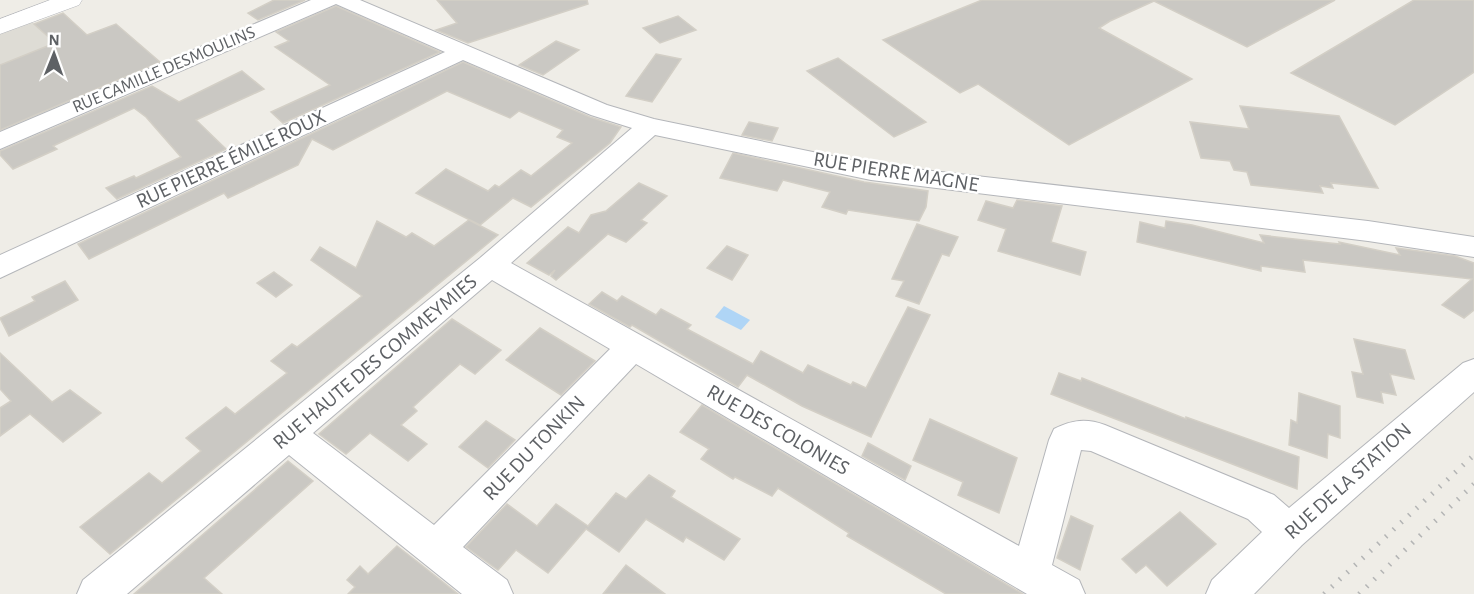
<svg xmlns="http://www.w3.org/2000/svg" width="1474" height="594" viewBox="0 0 1474 594" font-family="'Alegreya Sans',sans-serif">
<style>
.education{fill:#dedcd5}
.water{fill:#afd5f6}
.building{fill:#cac8c3;stroke:#d3cfc6;stroke-width:1.5}
.lines{fill:none;stroke-linecap:round;stroke-linejoin:round}
.street-casing{stroke:#b4b6ba;stroke-width:2}
.secondary-casing{stroke:#b3b5ba;stroke-width:1}
.street{fill:#fff;fill-rule:evenodd}
.secondary{fill:#fff;fill-rule:evenodd}
.rail{stroke:#b4b5b5;stroke-width:5;stroke-dasharray:1.5 9;stroke-linecap:butt}
.labels{text-anchor:middle;dominant-baseline:central;stroke-width:5;stroke-linejoin:round;paint-order:stroke}
.far-street-label{font-size:18px;fill:#5e6165;stroke:#fff}
.street-label{font-size:21px;fill:#5e6165;stroke:#fff}
</style>
<rect width="100%" height="100%" fill="#efede7"/>
<path class="education" d="M31,21L101,89L0,132V33Z"/>
<path class="water" d="M724,306L750,320L741,330L715,317Z"/>
<g class="building">
<path d="M274,0H305L258,20L248,13Z"/>
<path d="M437,0H587L588,4L468,43L436,30L457,23Z"/>
<path d="M982,0H1335L1247,47L1154,1L1110,21L1099,28L1192,79L1069,145L978,84L960,93L883,40Z"/>
<path d="M1414,0H1474V72L1395,125L1291,73Z"/>
<path d="M336,6L440,52L283,123L271,112L330,85L275,47L289,41L276,32Z"/>
<path d="M63,13L87,35L116,24L160,62L0,130V65L55,43L34,24Z"/>
<path d="M678,16L696,30L660,43L643,28Z"/>
<path d="M556,41L579,50L543,75L519,65Z"/>
<path d="M656,54L681,59L652,102L626,96Z"/>
<path d="M838,58L926,122L894,137L807,71Z"/>
<path d="M463,62L590,117L621,127L610,143L531,207L513,198L480,225L416,193L446,169L488,191L495,185L499,187L521,170L531,176L572,143L557,137L563,130L519,111L510,118L447,91L333,150L312,139L298,165L228,198L224,193L89,259L78,244Z"/>
<path d="M242,71L264,89L196,120L226,149L117,199L106,188L134,176L136,178L181,157L146,117L134,108L53,146L57,149L13,169L0,155V151L152,86L179,102Z"/>
<path d="M1240,106L1339,116L1378,188L1331,183L1333,188L1320,186L1323,193L1251,185L1247,172L1234,170L1230,161L1201,158L1190,122L1249,129Z"/>
<path d="M749,122L778,128L772,141L742,135Z"/>
<path d="M733,153L864,182L928,191L926,207L919,221L848,210L846,214L822,207L830,192L783,180L777,191L720,178Z"/>
<path d="M639,183L667,196L641,220L647,223L626,242L608,234L556,280L551,276L555,270L549,275L527,263L568,227L579,233L591,215L606,211Z"/>
<path d="M1017,200L1062,206L1051,242L1086,252L1080,275L998,251L1006,229L978,220L986,201L1013,208Z"/>
<path d="M469,220L498,235L110,554L80,527L149,473L162,483L201,451L186,438L226,407L235,414L287,373L271,361L292,344L297,347L362,296L311,260L320,247L356,268L377,221L406,237L412,233L434,246Z"/>
<path d="M1166,221L1192,225L1264,243L1260,235L1330,243L1340,244L1339,242L1400,255L1396,248L1455,256L1474,263V310L1464,318L1442,305L1472,279L1303,260L1305,272L1261,266V271L1137,242L1140,222L1165,228Z"/>
<path d="M917,224L958,237L949,256L942,254L919,304L896,296L904,281L892,279Z"/>
<path d="M727,246L748,255L732,280L707,268Z"/>
<path d="M274,272L292,285L276,297L257,283Z"/>
<path d="M65,281L78,300L9,336L0,318L35,301L32,297Z"/>
<path d="M602,292L617,301L622,296L656,315L661,309L691,325L687,329L753,364L761,351L803,373L808,365L851,385L853,382L866,388L908,307L930,315L871,437L802,406L747,375L738,387L632,325L630,327L589,304Z"/>
<path d="M452,319L501,350L475,374L460,364L413,407L417,411L401,425L427,444L408,461L370,433L346,454L319,434Z"/>
<path d="M540,328L595,361L561,395L506,360Z"/>
<path d="M1354,339L1405,350L1414,379L1390,374L1396,395L1381,392L1383,403L1357,397L1352,372L1363,374Z"/>
<path d="M0,353L52,402L70,390L101,413L63,442L30,414L0,436V408L11,401L0,389Z"/>
<path d="M1059,373L1081,381L1082,378L1186,419V417L1299,457L1297,489L1051,394Z"/>
<path d="M1299,393L1340,406V438L1328,434L1327,458L1289,445L1291,420L1297,423Z"/>
<path d="M702,405L1023,594H946L847,536L849,533L778,488L772,496L735,477L733,479L701,459L709,449L680,432Z"/>
<path d="M930,419L1017,458L999,513L958,495L963,482L913,460Z"/>
<path d="M486,421L515,440L488,468L459,447Z"/>
<path d="M868,443L911,466L905,480L862,456Z"/>
<path d="M288,461L313,481L204,578L222,594H134Z"/>
<path d="M649,475L675,491L671,497L740,539L724,560L686,537L683,542L646,519L619,552L586,529L548,573L516,550L498,570L466,547L507,504L537,526L556,504L588,526L616,493L626,499Z"/>
<path d="M1180,512L1216,544L1167,586L1146,565L1136,573L1122,559Z"/>
<path d="M1071,516L1093,526L1080,570L1057,558Z"/>
<path d="M397,546L419,563L458,594H348L355,587L347,580L360,566L368,574Z"/>
<path d="M626,565L665,594H603Z"/>
</g>
<g class="lines">
<defs>
<path id="street" d="M311,0H360L607,105L654,119L871,164L1368,221L1474,237V257L1368,241L871,180L655,135L511,263L1019,546L1049,440L1054,429C1072,420 1086,418 1105,425L1274,495L1289,508L1463,363L1474,359V392L1302,545L1254,594H1206L1212,580L1262,532L1248,519L1091,451L1081,450L1052,565L1079,580L1085,594H1027L636,364L463,547L507,580L513,594H462L289,455L127,594H77L83,580L480,258L632,128L591,115L463,60L0,278V255L445,52L336,4L0,149V132ZM492,280L610,349L434,525L313,433Z"/>
<path id="secondary" d="M50,0H82L79,5L0,34V19Z"/>
</defs>
<use href="#street" class="street-casing"/>
<use href="#secondary" class="secondary-casing"/>
<use href="#street" class="street"/>
<use href="#secondary" class="secondary"/>
<g class="rail">
<path d="M1324,594L1474,455"/>
<path d="M1359,594L1474,484"/>
</g>
</g>
<g class="labels">
<g class="far-street-label">
<text transform="translate(164 70) rotate(-23)">RUE CAMILLE DESMOULINS</text>
</g>
<g class="street-label">
<text transform="translate(231 159) rotate(-25)">RUE PIERRE ÉMILE ROUX</text>
<text transform="translate(896 172) rotate(9)">RUE PIERRE MAGNE</text>
<text transform="translate(375 362) rotate(-40)">RUE HAUTE DES COMMEYMIES</text>
<text transform="translate(778 430) rotate(30)">RUE DES COLONIES</text>
<text transform="translate(534 448) rotate(-46)">RUE DU TONKIN</text>
<text transform="translate(1348 481) rotate(-42)">RUE DE LA STATION</text>
</g>
</g>
<g transform="translate(54 54) rotate(1)" stroke="#ffffff" stroke-width="4.5" paint-order="stroke">
<path d="M0-4.5L10 22L0 15L-10 22Z" fill="#5e6165"/>
<text y="-9" font-size="16" font-weight="bold" text-anchor="middle" fill="#5e6165">N</text>
</g>
</svg>
